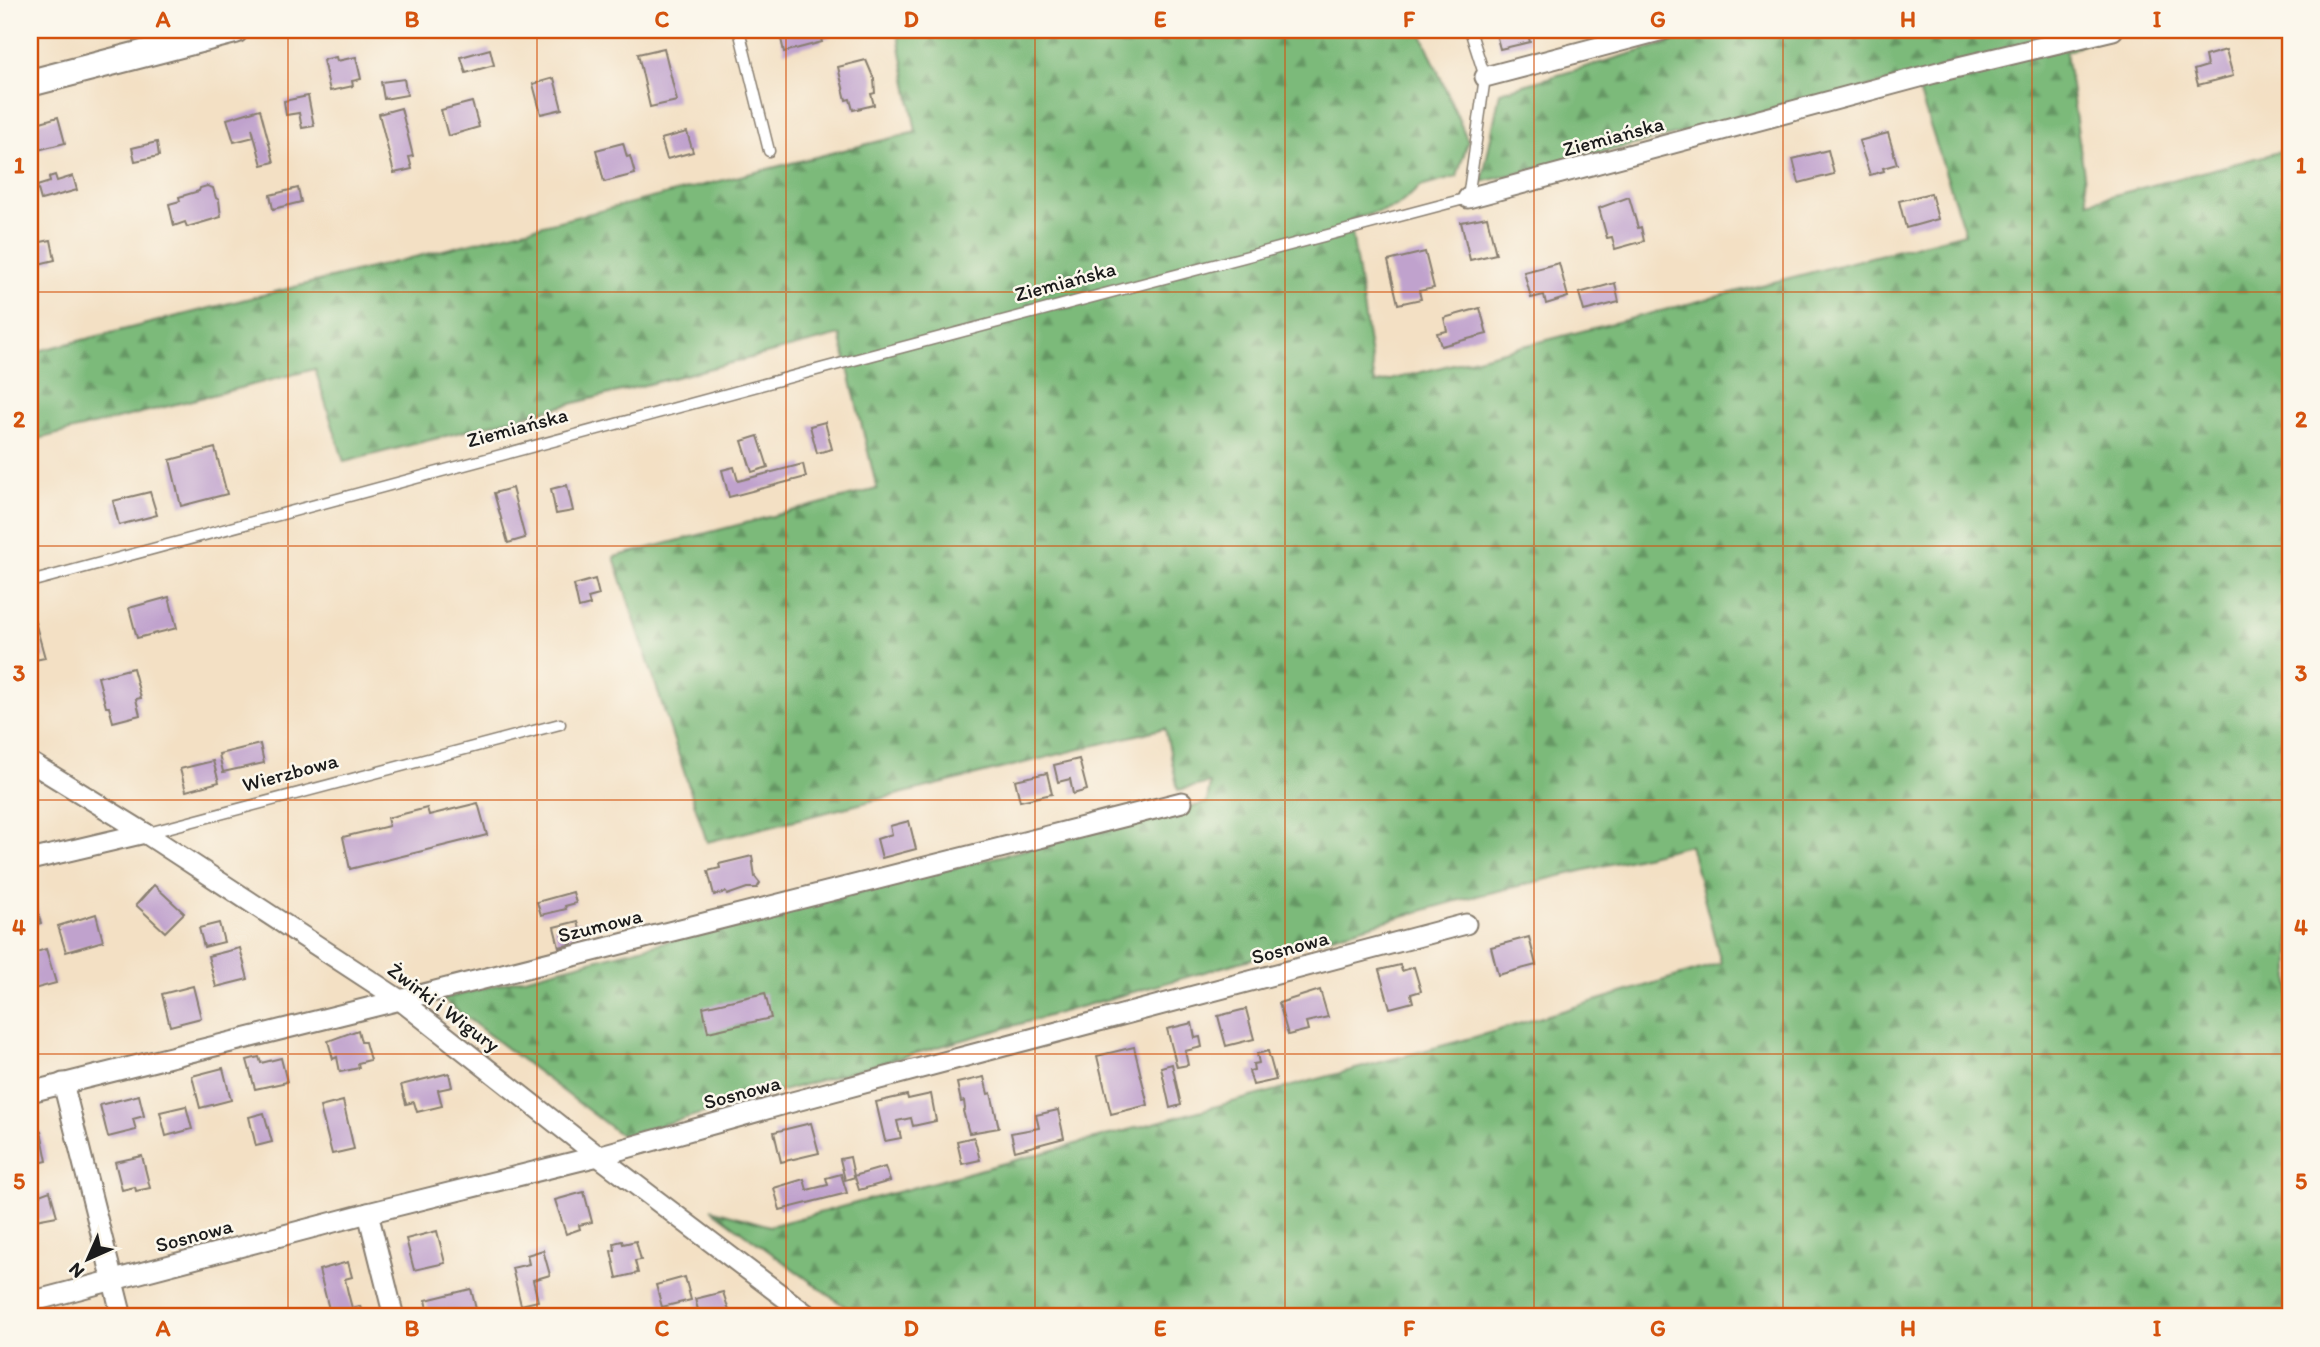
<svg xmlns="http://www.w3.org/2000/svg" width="2320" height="1347" viewBox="0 0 2320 1347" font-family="Itim,sans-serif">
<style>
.forest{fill:url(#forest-firs);stroke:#4c6b4b;stroke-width:2}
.building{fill:#c0a2cd}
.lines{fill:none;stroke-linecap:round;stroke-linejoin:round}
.lane-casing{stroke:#887e70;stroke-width:13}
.street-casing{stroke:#887e70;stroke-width:23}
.secondary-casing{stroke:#887e70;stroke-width:30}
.lane{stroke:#fff;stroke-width:10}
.street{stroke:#fff;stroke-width:19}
.secondary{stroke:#fff;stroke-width:26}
.grid{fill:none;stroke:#d4530e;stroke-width:2;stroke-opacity:0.55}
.labels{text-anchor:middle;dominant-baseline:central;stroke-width:5;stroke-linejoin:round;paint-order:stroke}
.street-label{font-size:21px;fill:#1c1c1c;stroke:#fbf7ec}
.neatline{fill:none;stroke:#d4530e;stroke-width:2.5}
.grid-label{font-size:23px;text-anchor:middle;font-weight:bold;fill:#d4530e}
</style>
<defs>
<pattern id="forest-firs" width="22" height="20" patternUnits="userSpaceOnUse" patternTransform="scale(1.75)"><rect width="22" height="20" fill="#7cba7a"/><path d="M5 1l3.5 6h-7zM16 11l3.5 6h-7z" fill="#659663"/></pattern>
</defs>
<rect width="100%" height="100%" fill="#fbf7ec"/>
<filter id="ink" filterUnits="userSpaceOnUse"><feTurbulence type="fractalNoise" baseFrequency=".0143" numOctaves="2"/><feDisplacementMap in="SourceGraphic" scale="14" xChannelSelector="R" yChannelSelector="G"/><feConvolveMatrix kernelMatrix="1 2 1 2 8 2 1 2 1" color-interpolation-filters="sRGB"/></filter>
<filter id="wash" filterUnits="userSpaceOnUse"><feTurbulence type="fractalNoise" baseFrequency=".00686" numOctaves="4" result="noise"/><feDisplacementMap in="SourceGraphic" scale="28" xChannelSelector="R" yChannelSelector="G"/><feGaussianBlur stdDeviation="1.57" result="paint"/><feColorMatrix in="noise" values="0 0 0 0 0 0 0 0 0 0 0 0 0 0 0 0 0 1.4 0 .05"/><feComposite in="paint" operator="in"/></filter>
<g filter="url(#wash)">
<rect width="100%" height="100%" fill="#f3e0c4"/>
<path class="forest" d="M897,30H1420L1468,141L1457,177L1420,187L1396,207L1350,220L1375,384L1965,233L1914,76L1482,182L1500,92L1702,33L1701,30H2115L2066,52L2088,202L2290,149V1317H859L711,1209L770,1226L1482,1035L1721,963L1690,845L1460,900L622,1136L442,999L1207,803L1210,783L1178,790L1165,728L707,842L614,557L877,489L840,335L344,462L315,369L30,441V353L916,132Z"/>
<g id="blocks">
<g class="building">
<path d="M779,30H829L831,37L821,39L822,42L784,52Z"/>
<path d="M1495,30H1527L1530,42L1500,49Z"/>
<path d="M2290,31V65L2280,35Z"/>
<path d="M664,48L677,101L650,107L638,54Z"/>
<path d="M490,49L494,65L466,73L461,57Z"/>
<path d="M2226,50L2233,76L2198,85L2194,70L2207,66L2205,56Z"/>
<path d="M336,57L337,61L356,57L361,79L352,81L353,86L330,91L323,60Z"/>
<path d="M866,60L874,79L875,93L871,94L874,105L853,110L850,99L846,100L838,67Z"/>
<path d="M554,78L562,109L541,114L533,84Z"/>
<path d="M404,79L407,95L384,99L381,82Z"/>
<path d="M308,96L314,126L302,128L299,113L286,115L284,101Z"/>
<path d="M472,102L479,127L448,136L441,110Z"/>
<path d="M401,108L413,156L409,157L412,169L394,173L379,114Z"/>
<path d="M260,109L274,162L262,165L252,128L254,137L234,142L227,119Z"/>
<path d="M58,117L65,143L34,151L30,125Z"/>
<path d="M687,132L693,152L667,159L661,139Z"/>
<path d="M1888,133L1897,164L1883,168L1884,171L1870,175L1859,141Z"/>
<path d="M157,142L159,156L135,161L132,148Z"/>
<path d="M623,143L627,157L630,156L635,174L604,182L596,150Z"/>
<path d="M1828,150L1834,174L1799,183L1793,159Z"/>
<path d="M55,175L57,181L73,176L77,190L41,200L37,186L50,182L49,177Z"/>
<path d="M207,186L213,188L216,198L219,200L221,217L187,227L185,222L174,226L169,204L180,201L179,197L199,191L200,188Z"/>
<path d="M298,188L301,202L273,209L270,195Z"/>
<path d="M1931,193L1938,219L1906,228L1899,201Z"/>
<path d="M1629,197L1638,228L1641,227L1644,241L1615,249L1612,237L1607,238L1599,208Z"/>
<path d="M30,203L38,235L30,237Z"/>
<path d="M1487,217L1496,254L1470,260L1461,222Z"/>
<path d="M51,240L55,260L34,265L31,244Z"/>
<path d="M1425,252L1434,288L1419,291L1421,299L1398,304L1388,261Z"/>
<path d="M1559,263L1568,297L1546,304L1544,295L1531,298L1524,272Z"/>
<path d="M1615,283L1619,302L1584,311L1579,293Z"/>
<path d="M1480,308L1487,334L1441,346L1437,333L1447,331L1444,318Z"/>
<path d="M825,422L832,449L817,453L810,426Z"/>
<path d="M758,436L768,467L752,472L742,441Z"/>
<path d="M215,448L227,494L181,506L170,460Z"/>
<path d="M803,464L806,477L729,497L722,470L734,467L738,481Z"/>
<path d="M567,485L573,511L556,514L551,489Z"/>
<path d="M512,488L525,538L508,543L494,493Z"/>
<path d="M150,492L157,515L119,525L113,501Z"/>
<path d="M595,579L599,595L588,598L590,605L579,608L574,585Z"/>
<path d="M169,597L177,628L137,638L129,608Z"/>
<path d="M32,611L45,658L30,661V612Z"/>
<path d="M133,668L141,698L136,699L140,715L113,722L109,707H106L98,677Z"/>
<path d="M260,744L264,763L223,772L219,754Z"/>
<path d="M1079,759L1087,790L1073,794L1070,779L1058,782L1054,765Z"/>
<path d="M213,761L219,782L186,791L180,769Z"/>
<path d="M1047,773L1052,794L1020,801L1015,780Z"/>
<path d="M478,803L487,835L350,869L343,837L389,826L387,818L427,808L429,815Z"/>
<path d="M909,821L916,849L882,858L877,839L892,834L890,826Z"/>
<path d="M752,856L755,877L760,883L757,888H747L727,895L726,892L714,895L708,871L720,868L719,864Z"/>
<path d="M154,885L184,913L165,932L136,905Z"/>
<path d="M33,892L41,923L30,926V893Z"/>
<path d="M573,892L576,903L565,906L566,909L541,915L537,902Z"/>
<path d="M96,914L103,941L66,952L58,926Z"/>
<path d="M578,921L581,934L570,937L572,944L559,947L554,927Z"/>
<path d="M219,923L224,942L204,947L199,928Z"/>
<path d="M1529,937L1536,965L1498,975L1491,947Z"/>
<path d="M240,948L248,979L216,987L208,956Z"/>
<path d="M46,949L56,983L30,990V954Z"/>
<path d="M1400,965L1402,971L1414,967L1421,991L1411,994L1413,1002L1390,1008L1379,970Z"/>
<path d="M193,986L201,1018L170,1026L162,994Z"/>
<path d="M1320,990L1328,1017L1306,1022L1308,1030L1288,1035L1279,1003Z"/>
<path d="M765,993L771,1018L708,1032L703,1007Z"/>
<path d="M1246,1009L1254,1039L1226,1046L1218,1016Z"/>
<path d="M1192,1023L1195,1038L1200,1037L1202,1047L1185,1051L1188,1065L1177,1067L1167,1029Z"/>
<path d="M358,1030L361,1042H365L370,1060L358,1063L359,1068L340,1072L337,1057L333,1059L328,1041Z"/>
<path d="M1134,1047L1148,1105L1111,1114L1097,1056Z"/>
<path d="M1268,1051L1276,1080L1253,1085L1249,1071L1254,1070L1253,1064L1259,1063L1257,1054Z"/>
<path d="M259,1057L261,1063L281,1058L287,1082L255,1089L247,1060Z"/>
<path d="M1172,1064L1181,1105L1170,1108L1161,1067Z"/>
<path d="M223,1068L231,1100L200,1108L192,1076Z"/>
<path d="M449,1073L452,1087L438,1090L442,1106L417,1112L414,1102L406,1104L401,1085Z"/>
<path d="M984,1077L988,1094L991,1093L999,1128L969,1133L963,1111L965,1109L964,1101L961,1102L957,1083Z"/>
<path d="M931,1094L936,1121L913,1126L911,1118L897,1121L901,1138L885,1141L876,1102L907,1095L908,1099Z"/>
<path d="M139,1095L144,1116L133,1119L136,1130L108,1137L100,1105Z"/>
<path d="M343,1101L354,1149L332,1154L320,1107Z"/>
<path d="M186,1106L192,1129L166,1136L160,1112Z"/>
<path d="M1058,1110L1064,1138L1015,1151L1011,1133L1039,1128L1036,1115Z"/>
<path d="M264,1113L272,1142L256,1146L249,1117Z"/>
<path d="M811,1123L819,1153L781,1162L774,1132Z"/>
<path d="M41,1131L47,1161L30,1165V1134Z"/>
<path d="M974,1137L980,1160L962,1164L957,1141Z"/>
<path d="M142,1156L150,1188L136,1191L135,1187L122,1190L115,1162Z"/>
<path d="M850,1157L854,1176L885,1167L890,1181L859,1190L855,1177L845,1180L840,1159Z"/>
<path d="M841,1174L847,1193L780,1210L774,1188L804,1179L807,1190L828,1185L826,1178Z"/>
<path d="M50,1191L57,1216L30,1221V1195L33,1194L34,1197Z"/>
<path d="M584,1192L592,1222L579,1225L580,1229L566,1234L555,1200Z"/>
<path d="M437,1231L445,1263L414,1270L406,1239Z"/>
<path d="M622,1241L623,1244L636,1241L641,1260L635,1261L638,1273L617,1278L611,1251L615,1250L614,1243Z"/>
<path d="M543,1250L550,1275L533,1280L538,1301L521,1305L512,1268L529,1264L527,1255Z"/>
<path d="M348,1262L352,1277L345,1279L348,1293L352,1308L360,1306L363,1317H331L319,1270Z"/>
<path d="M685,1277L691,1300L662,1307L656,1285Z"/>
<path d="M471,1289L478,1317H430L426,1300Z"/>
<path d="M723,1292L731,1317H700L695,1299Z"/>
</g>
</g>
</g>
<g filter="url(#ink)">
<use href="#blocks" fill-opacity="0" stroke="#887e70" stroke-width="2"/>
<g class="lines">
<defs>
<g id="lane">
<path d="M739,30L769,151"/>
<path d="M30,582L835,365L1468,198L1485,77L1470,30"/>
<path d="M148,833L560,724"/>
</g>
<g id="street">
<path d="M1485,77L1663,30"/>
<path d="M1468,198L1946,70L2113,30"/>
<path d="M30,762L145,833L400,1000L598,1156L810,1317"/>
<path d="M30,860L145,833"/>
<path d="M63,1083L122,1317"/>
<path d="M30,1092L400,1000L1182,802"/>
<path d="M368,1213L394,1317"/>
<path d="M30,1302L368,1213L598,1156L781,1105L1466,924"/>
</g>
<path id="secondary" d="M30,83L235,30"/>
</defs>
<use href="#lane" class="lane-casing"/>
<use href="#street" class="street-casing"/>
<use href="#secondary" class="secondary-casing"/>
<use href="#lane" class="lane"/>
<use href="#street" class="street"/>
<use href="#secondary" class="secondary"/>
</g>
</g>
<path class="grid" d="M288,30V1317M537,30V1317M786,30V1317M1035,30V1317M1285,30V1317M1534,30V1317M1783,30V1317M2032,30V1317M30,292H2290M30,546H2290M30,800H2290M30,1054H2290"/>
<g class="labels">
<g class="street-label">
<text transform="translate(1613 136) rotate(-15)">Ziemiańska</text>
<text transform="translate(1065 281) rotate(-15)">Ziemiańska</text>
<text transform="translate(517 427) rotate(-15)">Ziemiańska</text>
<text transform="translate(290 772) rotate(-15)">Wierzbowa</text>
<text transform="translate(600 925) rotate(-14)">Szumowa</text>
<text transform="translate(1290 947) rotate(-15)">Sosnowa</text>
<text transform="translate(444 1007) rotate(37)">Żwirki i Wigury</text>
<text transform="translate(742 1092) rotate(-15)">Sosnowa</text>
<text transform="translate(194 1235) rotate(-15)">Sosnowa</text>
</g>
</g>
<rect width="2320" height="1347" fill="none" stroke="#fbf7ec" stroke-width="77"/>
<g transform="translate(88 1259) rotate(225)" stroke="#fbf7ec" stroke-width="5" paint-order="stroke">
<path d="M0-5L12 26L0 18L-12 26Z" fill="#1c1c1c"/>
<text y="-10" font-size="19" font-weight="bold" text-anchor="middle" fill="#1c1c1c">N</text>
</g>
<rect x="38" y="38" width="2244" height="1270" class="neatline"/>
<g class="grid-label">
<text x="163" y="27">A</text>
<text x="412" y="27">B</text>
<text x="662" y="27">C</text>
<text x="911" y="27">D</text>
<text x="1160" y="27">E</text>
<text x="1409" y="27">F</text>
<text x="1658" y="27">G</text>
<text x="1908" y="27">H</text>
<text x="2157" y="27">I</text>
<text x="19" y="173">1</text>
<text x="2301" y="173">1</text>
<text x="19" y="427">2</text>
<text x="2301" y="427">2</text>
<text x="19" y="681">3</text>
<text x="2301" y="681">3</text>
<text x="19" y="935">4</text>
<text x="2301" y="935">4</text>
<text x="19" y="1189">5</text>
<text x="2301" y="1189">5</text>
<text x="163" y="1336">A</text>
<text x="412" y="1336">B</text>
<text x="662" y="1336">C</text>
<text x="911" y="1336">D</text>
<text x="1160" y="1336">E</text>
<text x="1409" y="1336">F</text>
<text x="1658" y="1336">G</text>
<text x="1908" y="1336">H</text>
<text x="2157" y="1336">I</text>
</g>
</svg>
